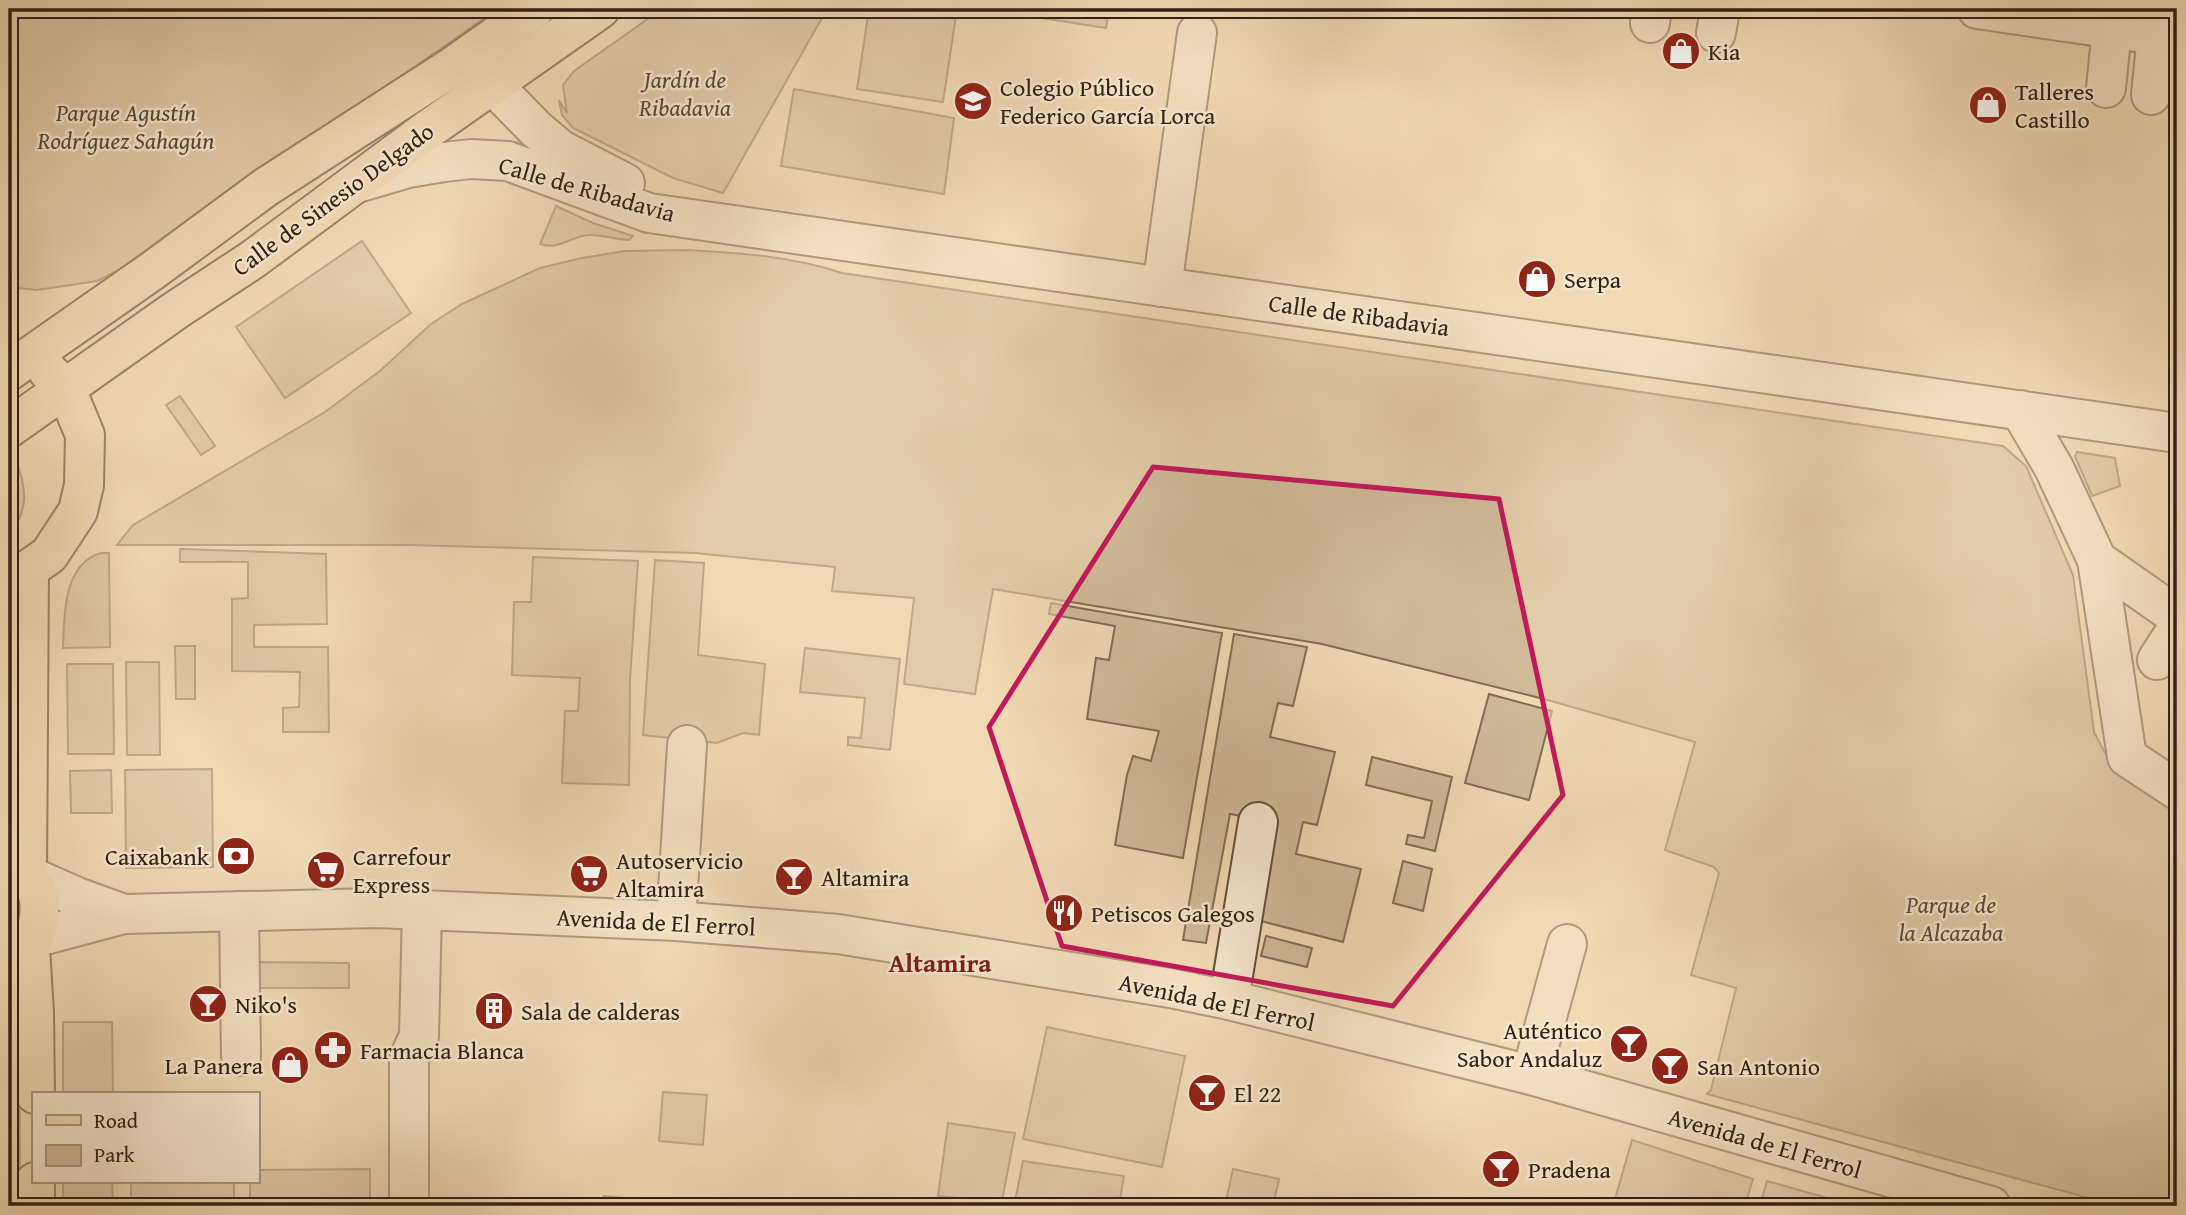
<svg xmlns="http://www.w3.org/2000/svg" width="2186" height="1215" viewBox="0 0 2186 1215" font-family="'Gentium Book Plus',serif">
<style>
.green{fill:#d0ba99;stroke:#806e56;stroke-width:2}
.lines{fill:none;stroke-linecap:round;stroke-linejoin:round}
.minor-casing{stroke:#604f3b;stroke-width:42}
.major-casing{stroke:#302113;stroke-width:42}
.minor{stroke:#f6e6ce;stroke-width:38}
.major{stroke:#f1d9b4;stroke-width:38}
.marked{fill:none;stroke:#c2185b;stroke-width:5;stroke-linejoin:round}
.labels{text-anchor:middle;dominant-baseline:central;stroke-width:5;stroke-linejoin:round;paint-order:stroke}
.poi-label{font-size:24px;fill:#302113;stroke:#f6e6ce;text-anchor:start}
.park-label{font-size:24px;font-style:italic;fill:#584734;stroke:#f6e6ce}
.street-label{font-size:24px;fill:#302113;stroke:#f6e6ce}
.neighbourhood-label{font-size:26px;font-weight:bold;fill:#7a1f14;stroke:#f6e6ce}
</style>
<rect width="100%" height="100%" fill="#f1d9b4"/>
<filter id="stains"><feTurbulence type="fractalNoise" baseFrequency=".00286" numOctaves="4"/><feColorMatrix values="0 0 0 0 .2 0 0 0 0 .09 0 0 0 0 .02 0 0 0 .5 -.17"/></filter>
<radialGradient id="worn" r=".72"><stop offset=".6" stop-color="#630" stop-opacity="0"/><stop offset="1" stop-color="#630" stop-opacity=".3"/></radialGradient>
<g class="green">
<path d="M9,9H497L141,259L97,281L37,290L9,287Z"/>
<path d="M662,9H827L723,193L673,178L573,128L562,115L559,100L567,113L563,85L574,71Z"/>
<path d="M869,9H957L943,102L857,89Z"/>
<path d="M984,9H1109L1106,28Z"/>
<path d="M794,89L954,118L944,194L781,166Z"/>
<path d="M556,206L593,223L633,236L629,240C616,240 603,234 589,235C570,236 561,250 540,244Z"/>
<path d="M362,241L411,313L285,398L236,327Z"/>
<path d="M687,250C740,253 791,256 842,273L2003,446L2026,466L2073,575L2094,732L2105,753L2177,805V1206H2118L1707,1094L1711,1090L1736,988L1691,975L1719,873L1714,867L1665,850L1695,742L1544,699L1322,644L993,589L975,694L904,684L914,598L832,591L835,567L695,553L408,545H117L133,525L325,412L381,370L431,324L462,304L540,268L582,258L625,251Z"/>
<path d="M180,396L215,446L201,455L166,405Z"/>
<path d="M2077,452L2115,458L2120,486L2092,496L2075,456Z"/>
<path d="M16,460C27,490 29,509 9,536V465Z"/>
<path d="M180,549L326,554L327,624L254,625V647H328L329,732H283V708L299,707L300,672L232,671V599L248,598V562H180Z"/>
<path d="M101,553H109L110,647L63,648C64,616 63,564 101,553Z"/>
<path d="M533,557L638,561L630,680L629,785L562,783L565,711H578L580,678L512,675L514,602H531Z"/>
<path d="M655,560L704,563L698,655L765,664L759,735L743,733L717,743L643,735Z"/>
<path d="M1051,603L1222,633L1183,858L1115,845L1127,775L1133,756L1151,761L1159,731L1087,719L1096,658L1109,660L1115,626L1049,614Z"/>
<path d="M1234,634L1307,647L1293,706L1278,703L1270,737L1335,752L1317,825L1303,822L1296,854L1361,869L1343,942L1253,919L1271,821L1230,814L1206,943L1183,940Z"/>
<path d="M175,646H195V699H176Z"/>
<path d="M805,648L900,659L890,750L848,745V737L861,738L865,698L800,692Z"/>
<path d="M126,662H159L160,755H127Z"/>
<path d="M67,664H113L114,754H68Z"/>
<path d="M1489,694L1552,711L1529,800L1465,783Z"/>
<path d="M1372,757L1452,777L1435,851L1406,844L1408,835L1424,838L1432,801L1366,785Z"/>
<path d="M212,769L213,867L126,868L125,770Z"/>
<path d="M111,770L112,813H71L70,771Z"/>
<path d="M1403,861L1432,869L1423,911L1393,903Z"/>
<path d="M1266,936L1312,948L1307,967L1261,956Z"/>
<path d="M255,962L349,963V988H255Z"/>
<path d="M9,1019H19L20,1206H13L14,1192L9,1174V1140L12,1112L9,1078Z"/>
<path d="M63,1022H112L113,1094H63Z"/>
<path d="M1047,1027L1185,1056L1162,1167L1023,1139Z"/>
<path d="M174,1092H260L259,1153H257V1094H174Z"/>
<path d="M663,1092L707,1095L703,1145L659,1141Z"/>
<path d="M948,1123L1015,1133L1001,1206H954L955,1198L938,1196Z"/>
<path d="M1632,1140L1753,1179L1745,1206H1613Z"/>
<path d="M1023,1161L1124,1176L1119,1206H1014Z"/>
<path d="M370,1169V1206H250V1182H257V1170Z"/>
<path d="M1233,1169L1279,1179L1273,1206H1225Z"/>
<path d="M1767,1181L1856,1206H1760Z"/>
<path d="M63,1182H112L113,1206H63Z"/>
<rect x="131" y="1182" width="103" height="24"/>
<path d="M604,1196L670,1203V1206H603Z"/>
</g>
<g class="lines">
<defs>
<g id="minor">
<path d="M1977,9L2177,38"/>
<path d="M1650,23L1652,9"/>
<path d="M1716,33L1720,9"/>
<path d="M463,72L492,84L536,129L561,150L625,183"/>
<path d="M2106,88L2112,28"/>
<path d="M2151,95L2157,35"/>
<path d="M357,183L408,168L444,162L471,159L508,161L649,213L2177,433"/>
<path d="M1162,287L1197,33"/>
<path d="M2020,410L2054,468L2097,560L2127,757L2177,790"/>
<path d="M2097,560L2177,616"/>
<path d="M2157,660L2177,629"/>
<path d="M27,875L77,897L124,914"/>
<path d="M239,911L241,1056"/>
<path d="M676,921L687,745"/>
<path d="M34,938L124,914L376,908L676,921L838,934L1170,988L1229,1000L1531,1075L1991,1206"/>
<path d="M1229,1000L1258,822"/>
<path d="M1531,1075L1567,944"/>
<path d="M409,1206V1058L419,1036L422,910"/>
</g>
<g id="major">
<path d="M9,371L152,271L266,187L452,67L534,9"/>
<path d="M9,428L176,310L252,260L426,131L600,9"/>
<path d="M9,577L29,569L49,555L78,511L84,485L85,435L66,389L48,371"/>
<path d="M9,869C48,878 43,918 30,947L16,955L9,956"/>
<path d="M27,875L29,569"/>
<path d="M30,947L34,1013L35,1094"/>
<path d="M35,1182V1206"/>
</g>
</defs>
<use href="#minor" class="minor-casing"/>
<use href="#major" class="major-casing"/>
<use href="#minor" class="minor"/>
<use href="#major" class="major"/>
</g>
<path d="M0 0H2186V1215H0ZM1153,467L1499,499L1563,795L1393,1006L1062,946L989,727Z" fill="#f1d9b4" fill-opacity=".55" fill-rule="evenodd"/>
<path class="marked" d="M1153,467L1499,499L1563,795L1393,1006L1062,946L989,727Z"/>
<defs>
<symbol id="shop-disc" viewBox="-11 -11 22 22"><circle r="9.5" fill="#8f2418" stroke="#f6e6ce"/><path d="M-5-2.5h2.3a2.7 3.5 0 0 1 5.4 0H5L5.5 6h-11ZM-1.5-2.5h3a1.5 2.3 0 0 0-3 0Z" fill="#fff"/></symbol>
<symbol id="school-disc" viewBox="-11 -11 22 22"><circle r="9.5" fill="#8f2418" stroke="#f6e6ce"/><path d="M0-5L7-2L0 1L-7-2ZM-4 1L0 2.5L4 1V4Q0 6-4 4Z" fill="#fff"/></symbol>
<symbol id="bank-disc" viewBox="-11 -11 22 22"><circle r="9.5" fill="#8f2418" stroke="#f6e6ce"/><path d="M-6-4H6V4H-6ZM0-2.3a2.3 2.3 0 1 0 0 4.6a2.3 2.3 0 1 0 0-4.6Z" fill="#fff"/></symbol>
<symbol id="supermarket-disc" viewBox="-11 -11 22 22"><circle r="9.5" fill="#8f2418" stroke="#f6e6ce"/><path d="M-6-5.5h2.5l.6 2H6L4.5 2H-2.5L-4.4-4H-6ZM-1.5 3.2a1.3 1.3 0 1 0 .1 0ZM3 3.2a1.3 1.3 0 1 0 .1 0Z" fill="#fff"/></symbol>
<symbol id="bar-disc" viewBox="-11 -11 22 22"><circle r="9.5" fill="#8f2418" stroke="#f6e6ce"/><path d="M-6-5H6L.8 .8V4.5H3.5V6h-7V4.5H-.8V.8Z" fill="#fff"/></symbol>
<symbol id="restaurant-disc" viewBox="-11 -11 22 22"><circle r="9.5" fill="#8f2418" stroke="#f6e6ce"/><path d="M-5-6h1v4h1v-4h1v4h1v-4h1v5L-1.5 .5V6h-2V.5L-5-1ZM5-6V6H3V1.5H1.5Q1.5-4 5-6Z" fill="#fff"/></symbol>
<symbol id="building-disc" viewBox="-11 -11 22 22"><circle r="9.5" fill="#8f2418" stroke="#f6e6ce"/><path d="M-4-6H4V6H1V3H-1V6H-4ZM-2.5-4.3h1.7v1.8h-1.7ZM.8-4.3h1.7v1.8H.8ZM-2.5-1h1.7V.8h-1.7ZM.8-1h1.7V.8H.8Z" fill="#fff"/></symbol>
<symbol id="pharmacy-disc" viewBox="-11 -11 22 22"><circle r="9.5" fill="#8f2418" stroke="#f6e6ce"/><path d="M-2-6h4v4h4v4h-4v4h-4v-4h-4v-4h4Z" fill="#fff"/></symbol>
</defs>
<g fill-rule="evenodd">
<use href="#shop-disc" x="1659" y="29" width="44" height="44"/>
<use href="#school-disc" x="951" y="79" width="44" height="44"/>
<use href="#shop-disc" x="1966" y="83" width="44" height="44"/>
<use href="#shop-disc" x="1515" y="257" width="44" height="44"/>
<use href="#bank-disc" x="214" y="834" width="44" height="44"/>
<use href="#supermarket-disc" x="304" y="848" width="44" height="44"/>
<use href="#supermarket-disc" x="567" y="852" width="44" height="44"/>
<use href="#bar-disc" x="772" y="855" width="44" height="44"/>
<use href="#restaurant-disc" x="1042" y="891" width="44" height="44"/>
<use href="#bar-disc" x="186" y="982" width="44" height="44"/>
<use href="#building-disc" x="472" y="989" width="44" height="44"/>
<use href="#bar-disc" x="1607" y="1022" width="44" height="44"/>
<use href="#pharmacy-disc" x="311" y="1028" width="44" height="44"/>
<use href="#shop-disc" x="268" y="1043" width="44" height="44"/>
<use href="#bar-disc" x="1648" y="1044" width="44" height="44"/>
<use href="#bar-disc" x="1185" y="1071" width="44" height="44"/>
<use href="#bar-disc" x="1479" y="1147" width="44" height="44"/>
</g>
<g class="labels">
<g class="poi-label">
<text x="1708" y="51">Kia</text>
<text x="1000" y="87">Colegio Público<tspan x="1000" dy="28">Federico García Lorca</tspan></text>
<text x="2015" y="91">Talleres<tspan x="2015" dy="28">Castillo</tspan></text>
<text x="1564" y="279">Serpa</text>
<text x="209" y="856" text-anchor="end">Caixabank</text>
<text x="353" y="856">Carrefour<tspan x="353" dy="28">Express</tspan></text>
<text x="616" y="860">Autoservicio<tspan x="616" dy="28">Altamira</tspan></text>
<text x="821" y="877">Altamira</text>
<text x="1091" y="913">Petiscos Galegos</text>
<text x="235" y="1004">Niko's</text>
<text x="521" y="1011">Sala de calderas</text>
<text x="1602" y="1030" text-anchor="end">Auténtico<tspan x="1602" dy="28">Sabor Andaluz</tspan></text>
<text x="360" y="1050">Farmacia Blanca</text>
<text x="263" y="1065" text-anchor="end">La Panera</text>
<text x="1697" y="1066">San Antonio</text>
<text x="1234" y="1093">El 22</text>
<text x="1528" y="1169">Pradena</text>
</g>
<g class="park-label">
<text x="685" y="79">Jardín de<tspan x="685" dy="28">Ribadavia</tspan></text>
<text x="126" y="112">Parque Agustín<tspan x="126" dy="28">Rodríguez Sahagún</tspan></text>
<text x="1951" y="904">Parque de<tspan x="1951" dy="28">la Alcazaba</tspan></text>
</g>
<g class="street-label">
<text transform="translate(587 189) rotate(16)">Calle de Ribadavia</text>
<text transform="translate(333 199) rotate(-36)">Calle de Sinesio Delgado</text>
<text transform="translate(1359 315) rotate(8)">Calle de Ribadavia</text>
<text transform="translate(656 922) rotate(3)">Avenida de El Ferrol</text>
<text transform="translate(1217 1002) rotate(12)">Avenida de El Ferrol</text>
<text transform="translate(1765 1143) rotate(16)">Avenida de El Ferrol</text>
</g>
<g class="neighbourhood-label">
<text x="940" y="962">Altamira</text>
</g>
</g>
<rect width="2186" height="1215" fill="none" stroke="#f1d9b4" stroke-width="35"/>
<rect x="10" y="10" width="2165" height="1194" fill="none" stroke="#302113" stroke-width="3.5"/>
<rect x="18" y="18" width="2151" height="1180" fill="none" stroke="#302113" stroke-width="2"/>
<rect x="32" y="1092" width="228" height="91" fill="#f6e6ce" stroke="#a79783" stroke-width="2"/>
<rect x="46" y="1115" width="35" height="10" fill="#f1d9b4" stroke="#a79783" stroke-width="2"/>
<text x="94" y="1128" font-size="21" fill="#302113">Road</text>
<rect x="46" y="1145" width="35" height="21" fill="#d0ba99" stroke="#a79783" stroke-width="2"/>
<text x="94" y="1162" font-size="21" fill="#302113">Park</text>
<rect width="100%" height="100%" filter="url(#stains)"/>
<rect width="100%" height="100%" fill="url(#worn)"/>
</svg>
